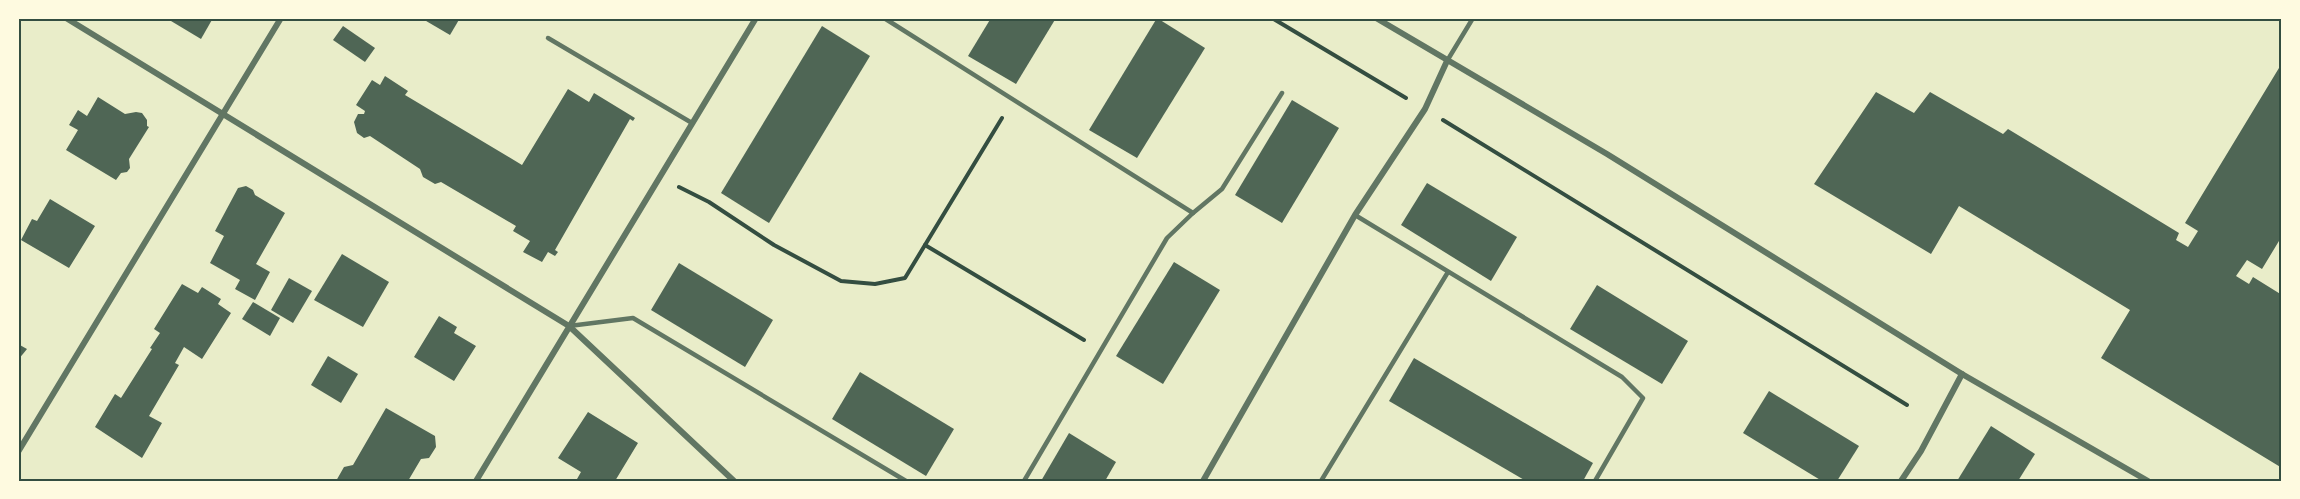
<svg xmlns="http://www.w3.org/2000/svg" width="2300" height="499" viewBox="0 0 2300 499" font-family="'Titillium Web',sans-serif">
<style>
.building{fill:#4f6655}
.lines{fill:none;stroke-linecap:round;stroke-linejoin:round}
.path{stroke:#344e41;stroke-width:4}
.service{stroke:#617663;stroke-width:4.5}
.minor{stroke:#617663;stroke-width:6}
.neatline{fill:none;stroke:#344e41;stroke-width:2}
</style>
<rect width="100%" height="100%" fill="#e9edc9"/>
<g class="building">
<path d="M166,18H213L201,39Z"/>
<path d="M421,18H460L450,35Z"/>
<path d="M991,18H1056L1016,84L968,56Z"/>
<path d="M1157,18L1205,48L1137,158L1089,130Z"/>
<path d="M343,26L375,48L365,62L333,40Z"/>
<path d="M822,26L870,56L769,223L721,193Z"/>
<path d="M2282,63V236L2262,269L2247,260L2236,276L2249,284L2253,277L2282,295V468L2101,358L2130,310L1959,206L1931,254L1814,184L1876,92L1914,113L1930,92L2003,134L2008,129L2179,233L2176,240L2188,247L2198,231L2185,223Z"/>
<path d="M385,76L408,91L405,95L522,165L568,89L589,102L594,93L635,118L633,121L630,119L555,250L558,252L555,256L548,252L542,262L523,252L530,241L513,231L516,226L441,182L435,184L423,177L420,169L370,136L364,138L357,133L354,122L358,114H364L365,111L356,105L372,80L380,85Z"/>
<path d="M98,97L125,114L136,112L142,113L147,120V126L149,127L129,159L130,168L127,172L121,173L116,180L66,150L78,130L69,125L78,110L87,116Z"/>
<path d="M1292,100L1339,128L1282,223L1235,195Z"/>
<path d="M1427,183L1517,237L1491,281L1401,225Z"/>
<path d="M246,186L253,190L255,195L285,213L256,264L270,272L255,300L235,289L240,280L210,263L224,236L215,231L238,188Z"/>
<path d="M50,199L95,226L69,268L21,240L32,219L37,221Z"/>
<path d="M342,254L389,282L363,327L314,300Z"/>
<path d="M1174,262L1220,290L1163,384L1116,356Z"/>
<path d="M679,263L773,320L745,367L651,310Z"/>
<path d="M289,278L312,291L293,323L271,310Z"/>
<path d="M182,284L198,293L202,287L221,299L218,304L231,313L202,359L184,347L175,363L179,365L149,416L162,423L142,458L95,427L115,394L121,398L152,349L150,348L160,333L154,329Z"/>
<path d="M1597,285L1688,341L1662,384L1570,329Z"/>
<path d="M253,302L280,318L270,336L242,319Z"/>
<path d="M439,316L457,327L454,333L476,346L454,381L414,357Z"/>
<path d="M18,344L27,349L18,360Z"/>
<path d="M328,356L358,374L341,403L311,385Z"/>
<path d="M1414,358L1593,463L1583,481H1526L1389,401Z"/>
<path d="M860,372L954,429L926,476L832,419Z"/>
<path d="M1769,391L1859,446L1837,481H1822L1743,433Z"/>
<path d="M386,408L435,436L436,447L429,458L421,459L408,481H336L344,467L353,465Z"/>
<path d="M588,412L638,443L615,481H580L577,479L581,472L558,458Z"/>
<path d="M1991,426L2035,454L2018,481H1957Z"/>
<path d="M1069,433L1116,462L1105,481H1041Z"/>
</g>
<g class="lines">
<g class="path">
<path d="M1272,18L1406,98"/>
<path d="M1443,120L1907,405"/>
<path d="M679,187L709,202L774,245L841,281L875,284L905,278L1002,118"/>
<path d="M925,245L1084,340"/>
</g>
<g class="service">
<path d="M884,18L1193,213L1167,238L1024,481"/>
<path d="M548,38L692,123"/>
<path d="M1447,61L1473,18"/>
<path d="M1193,213L1222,189L1282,93"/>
<path d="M1355,215L1622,377L1643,398L1595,481"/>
<path d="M569,326L633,318L906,481"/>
<path d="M1321,481L1448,272"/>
</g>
<g class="minor">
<path d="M66,18L569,326L734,481"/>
<path d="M1376,18L1607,154L1962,374L2148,481"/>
<path d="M18,452L281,18"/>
<path d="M476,481L756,18"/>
<path d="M1203,481L1355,215L1425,109L1447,61"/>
<path d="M1901,481L1921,451L1962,374"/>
</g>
</g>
<rect width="2300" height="499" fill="none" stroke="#fefae0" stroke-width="39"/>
<rect x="20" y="20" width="2260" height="460" class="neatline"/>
</svg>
